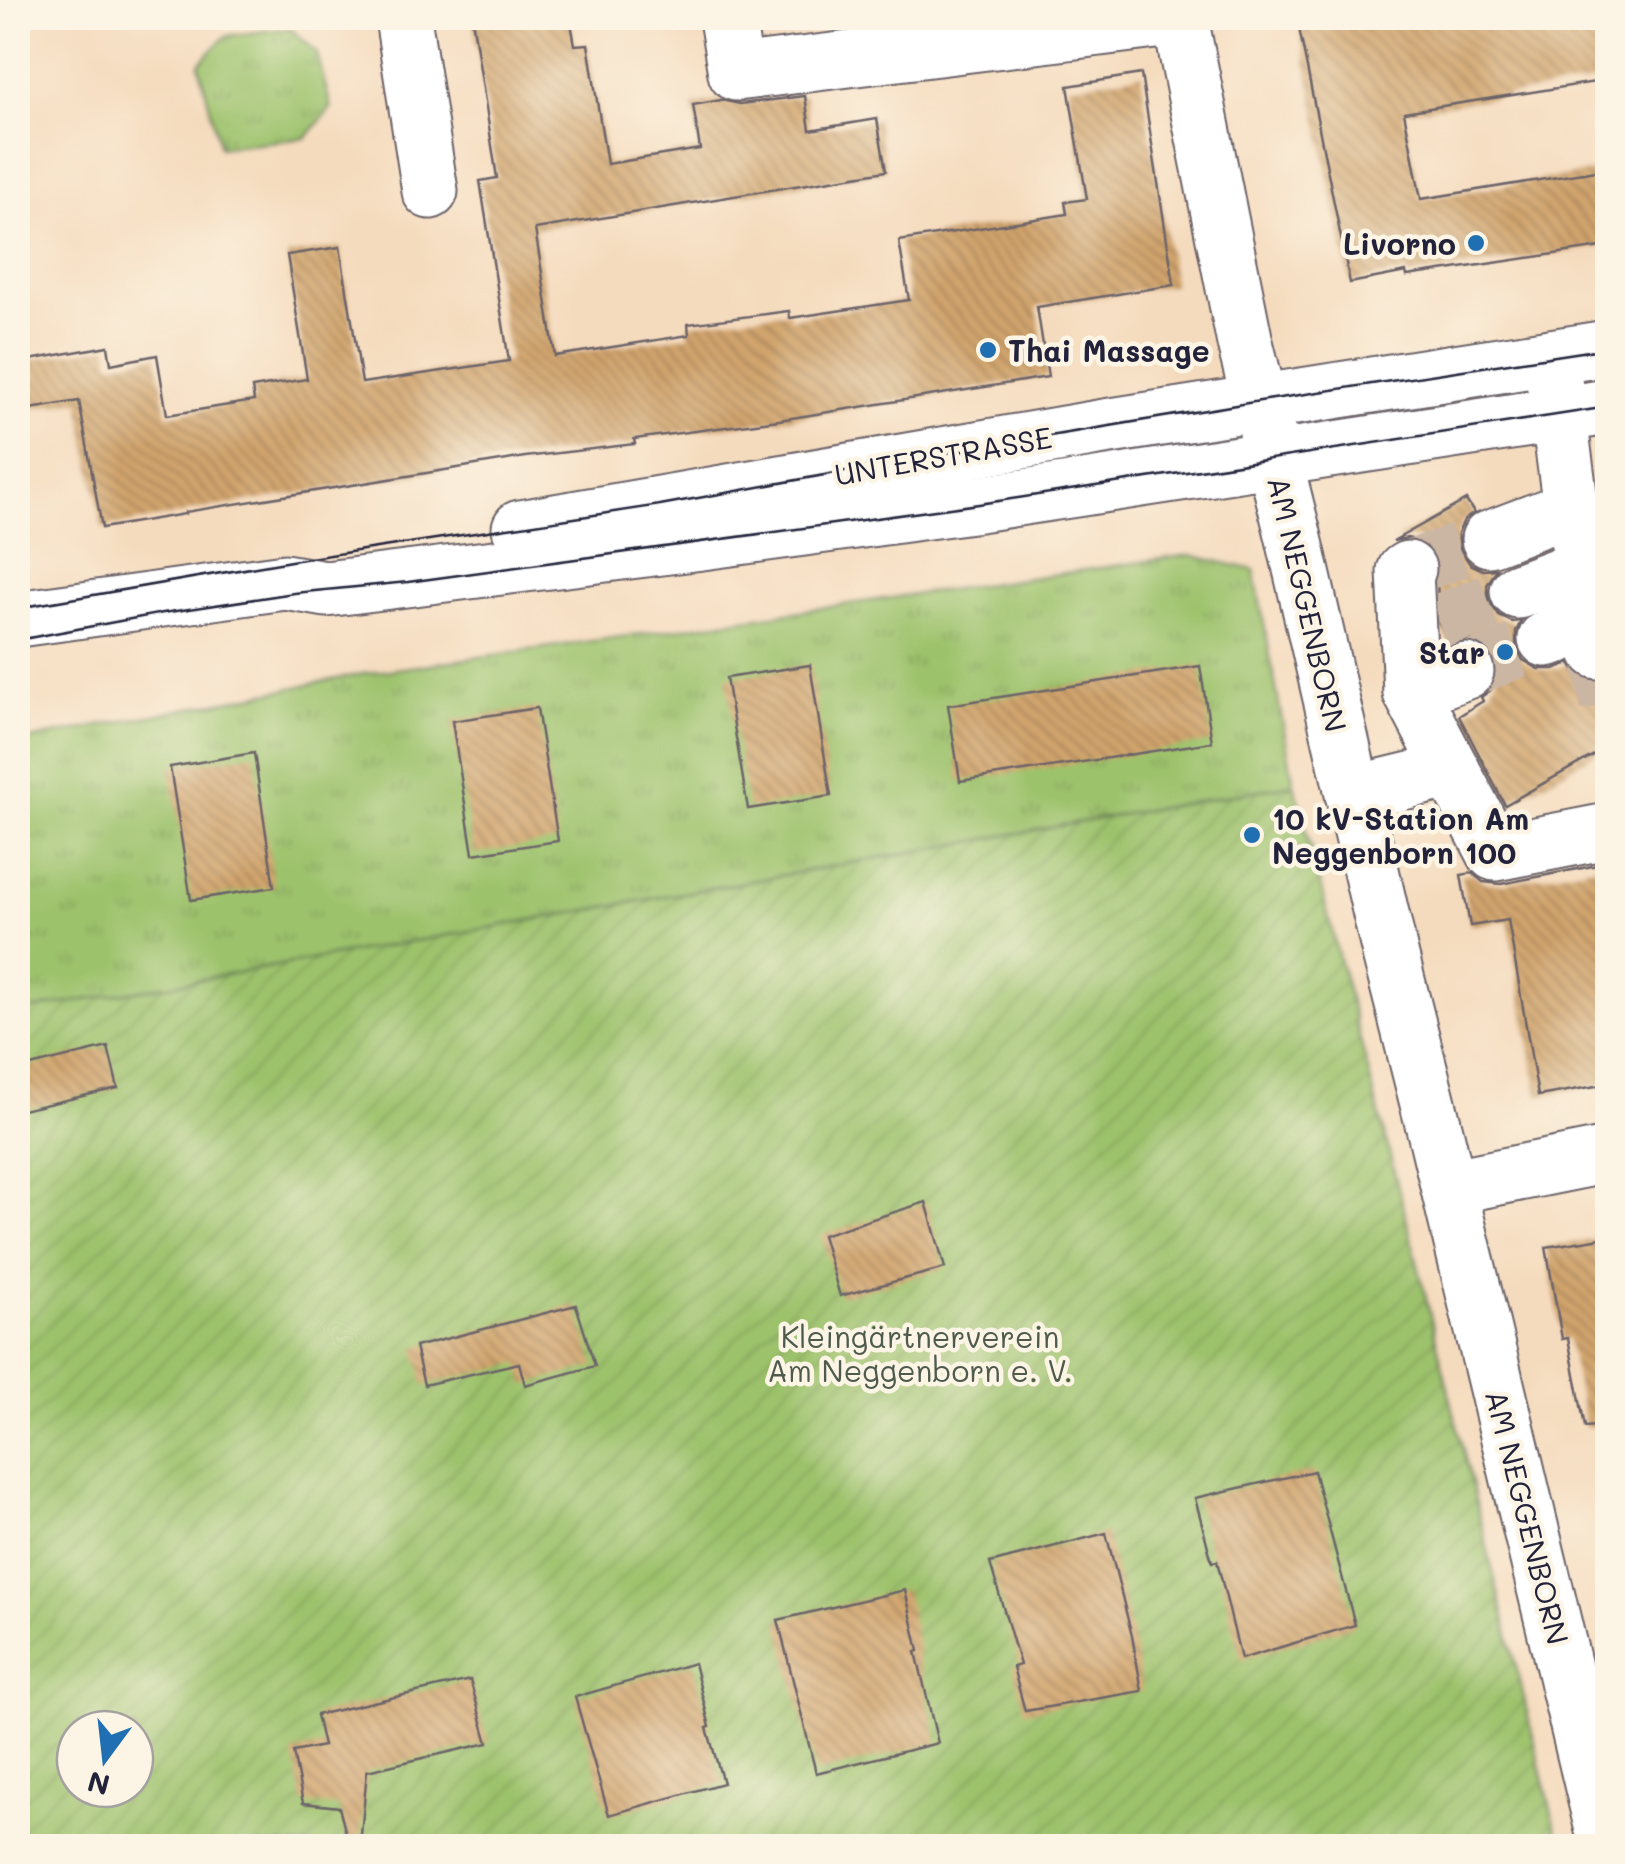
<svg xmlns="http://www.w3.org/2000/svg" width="1625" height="1864" viewBox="0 0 1625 1864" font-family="Mali,sans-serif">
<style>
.grass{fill:url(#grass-tufts);stroke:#607254;stroke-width:2.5}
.garden{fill:url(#garden-furrows);stroke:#607254;stroke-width:2.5;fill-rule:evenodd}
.building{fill:url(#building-back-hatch)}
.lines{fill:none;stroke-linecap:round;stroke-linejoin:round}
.minor-tunnel{stroke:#cbb6a4;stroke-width:55;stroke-dasharray:55 28;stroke-linecap:butt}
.minor-casing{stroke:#6c6369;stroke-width:59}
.major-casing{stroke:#6c6369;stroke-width:59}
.minor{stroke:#fff;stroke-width:55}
.major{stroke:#fff;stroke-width:55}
.tram{stroke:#22223b;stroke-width:2.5}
.poi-dot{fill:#1f6fb2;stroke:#fcf5e5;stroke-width:4}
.labels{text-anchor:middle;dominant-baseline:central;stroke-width:9;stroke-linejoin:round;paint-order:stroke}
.poi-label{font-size:30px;font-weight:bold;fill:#22223b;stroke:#fcf5e5;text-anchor:end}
.street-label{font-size:30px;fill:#22223b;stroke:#fcf5e5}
.park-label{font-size:30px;fill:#4d5a4c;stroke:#fcf5e5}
</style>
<defs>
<pattern id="grass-tufts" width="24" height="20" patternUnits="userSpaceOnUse" patternTransform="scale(2.5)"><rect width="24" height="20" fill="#9dc26c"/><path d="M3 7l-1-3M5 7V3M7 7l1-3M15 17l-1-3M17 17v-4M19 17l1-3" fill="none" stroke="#87a65e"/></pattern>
<pattern id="garden-furrows" width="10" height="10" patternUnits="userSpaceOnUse" patternTransform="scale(2.5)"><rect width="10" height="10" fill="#9dc26c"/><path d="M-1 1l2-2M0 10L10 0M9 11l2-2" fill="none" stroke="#87a65e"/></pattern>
<pattern id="building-back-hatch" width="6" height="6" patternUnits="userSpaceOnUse" patternTransform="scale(2.5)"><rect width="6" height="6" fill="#d1a46d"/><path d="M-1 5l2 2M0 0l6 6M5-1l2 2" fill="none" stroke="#a9855b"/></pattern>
</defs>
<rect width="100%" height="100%" fill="#fcf5e5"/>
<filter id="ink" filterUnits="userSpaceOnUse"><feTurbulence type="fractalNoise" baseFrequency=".01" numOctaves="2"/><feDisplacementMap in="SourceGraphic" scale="20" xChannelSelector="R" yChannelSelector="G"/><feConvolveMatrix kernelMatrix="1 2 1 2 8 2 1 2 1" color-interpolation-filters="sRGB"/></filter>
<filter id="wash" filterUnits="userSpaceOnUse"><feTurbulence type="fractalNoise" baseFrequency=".0048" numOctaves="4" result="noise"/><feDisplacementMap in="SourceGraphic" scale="40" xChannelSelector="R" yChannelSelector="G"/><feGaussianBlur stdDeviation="2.25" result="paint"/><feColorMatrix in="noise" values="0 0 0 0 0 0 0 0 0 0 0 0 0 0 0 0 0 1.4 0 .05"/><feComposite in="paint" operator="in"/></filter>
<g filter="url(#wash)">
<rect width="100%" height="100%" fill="#f5dbbe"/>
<g class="grass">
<path d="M290,28L317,53L331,108L306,138L220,147L199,64L226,36Z"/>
<path d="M1190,555L1254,570L1294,784L18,1012V742L362,674Z"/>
</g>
<path class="garden" d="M1294,784L1413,1245L1560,1846H18V1012ZM75,1729H135V1789H75Z"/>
<g id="blocks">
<g class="building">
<path d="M472,18H570L575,45L588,44L607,164L700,149L693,105L721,100L740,104L805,96L810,130L877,119L886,171L535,229L555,356L689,335L688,324L789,311L790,318L909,300L899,241L1067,214L1065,202L1087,199L1068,86L1141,74L1174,285L1037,307L1048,377L779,420L634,439L635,444L525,457L185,512V514L102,528L79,401L18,411V362L108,346L111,364L157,355L167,415L254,401L252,388L307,379L287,255L340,247L362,383L509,361L480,181L497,178Z"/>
<path d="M1297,18H1608V80L1404,112L1421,199L1608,169V246L1407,276L1406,272L1350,283Z"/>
<path d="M1466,500L1474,513L1464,520L1458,533L1460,549L1470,564L1483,570L1497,569L1487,585L1489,601L1499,616L1512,622L1521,621L1516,632V646L1523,660L1539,669H1554L1570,663L1575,671L1586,680L1602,682L1608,680V747L1505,805L1459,716L1483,701L1481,697L1491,690L1497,675L1495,659L1485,646L1472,640L1450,644L1439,623L1437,580L1439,566L1433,551L1421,541L1407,538L1393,541Z"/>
<path d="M810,665L831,796L748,809L726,678Z"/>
<path d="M1200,666L1212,742L960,781L948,705Z"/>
<path d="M537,708L558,841L473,854L452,721Z"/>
<path d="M254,753L274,887L191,900L170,767Z"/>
<path d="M1608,863V1084L1538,1096L1508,920L1470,926L1461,875L1472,873L1483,882L1501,884Z"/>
<path d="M108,1047L118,1088L18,1111V1069Z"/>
<path d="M926,1202L945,1268L840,1296L822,1235Z"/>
<path d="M1608,1237V1425L1585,1427L1568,1338L1562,1339L1546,1247Z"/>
<path d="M576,1305L595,1366L525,1385L519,1363L424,1385L415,1347Z"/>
<path d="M1314,1471L1355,1625L1241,1659L1217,1561L1212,1562L1195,1498Z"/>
<path d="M1106,1533L1132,1636L1142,1691L1025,1711L1013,1667L1020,1665L990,1563Z"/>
<path d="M905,1590L919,1651L916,1652L938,1743L816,1773L778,1620Z"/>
<path d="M694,1663L710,1727L707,1728L723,1783L609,1815L575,1697Z"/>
<path d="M470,1680L488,1743L367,1771L360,1846H349L339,1807L303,1803L293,1752L323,1746L316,1715Z"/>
</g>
</g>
</g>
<g filter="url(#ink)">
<use href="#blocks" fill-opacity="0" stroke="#6c6369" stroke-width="2.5"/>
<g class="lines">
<g class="minor-tunnel">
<path d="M1408,569L1489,539"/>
<path d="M1438,622L1518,591"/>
<path d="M1598,651L1608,705"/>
<path d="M1466,671L1546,639"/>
</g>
<defs>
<g id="minor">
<path d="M403,18L430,191"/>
<path d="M727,18L736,73L1180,18L1245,343L1293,534L1391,957L1437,1139L1607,1846"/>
<path d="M1489,539L1571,508"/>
<path d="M1408,569L1405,571L1411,692L1495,853L1608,831"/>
<path d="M1518,591L1584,566L1598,651"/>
<path d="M1546,639L1557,636L1584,566L1571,508L1551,358"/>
<path d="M1411,692L1466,671"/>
<path d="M1353,794L1452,770"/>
<path d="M1449,1187L1608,1155"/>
</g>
<g id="major">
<path d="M520,528L1104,427L1608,348"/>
<path d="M18,619L285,582L326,589L702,542L979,504L1608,407"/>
</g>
</defs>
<use href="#minor" class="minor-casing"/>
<use href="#major" class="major-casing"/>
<use href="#minor" class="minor"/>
<use href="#major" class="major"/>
<g class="tram">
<path d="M18,608L291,561L660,505L923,457L1260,401L1608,348"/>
<path d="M18,640L163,613L294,593L408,582L979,504L1608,407"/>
</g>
</g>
</g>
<g class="poi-dot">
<circle cx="1476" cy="243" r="10"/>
<circle cx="988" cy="350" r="10"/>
<circle cx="1505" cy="652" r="10"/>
<circle cx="1252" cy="835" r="10"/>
</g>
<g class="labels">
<g class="poi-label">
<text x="1456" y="243">Livorno</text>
<text x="1008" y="350" text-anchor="start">Thai Massage</text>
<text x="1485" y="652">Star</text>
<text x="1272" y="818" text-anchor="start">10 kV-Station Am<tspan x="1272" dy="34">Neggenborn 100</tspan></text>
</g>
<g class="street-label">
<text transform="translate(943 455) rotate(-10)">UNTERSTRASSE</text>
<text transform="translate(1308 604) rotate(77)">AM NEGGENBORN</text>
<text transform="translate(1528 1517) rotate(76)">AM NEGGENBORN</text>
</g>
<g class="park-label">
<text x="920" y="1336">Kleingärtnerverein<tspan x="920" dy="34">Am Neggenborn e. V.</tspan></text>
</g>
</g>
<rect width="1625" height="1864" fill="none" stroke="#fcf5e5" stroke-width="60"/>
<g transform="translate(105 1759) rotate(195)"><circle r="48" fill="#fcf5e5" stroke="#a5a1a1" stroke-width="2.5"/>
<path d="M0-8L18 38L0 25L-18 38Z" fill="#1f6fb2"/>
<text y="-15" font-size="28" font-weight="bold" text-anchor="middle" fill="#22223b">N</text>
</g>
</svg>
